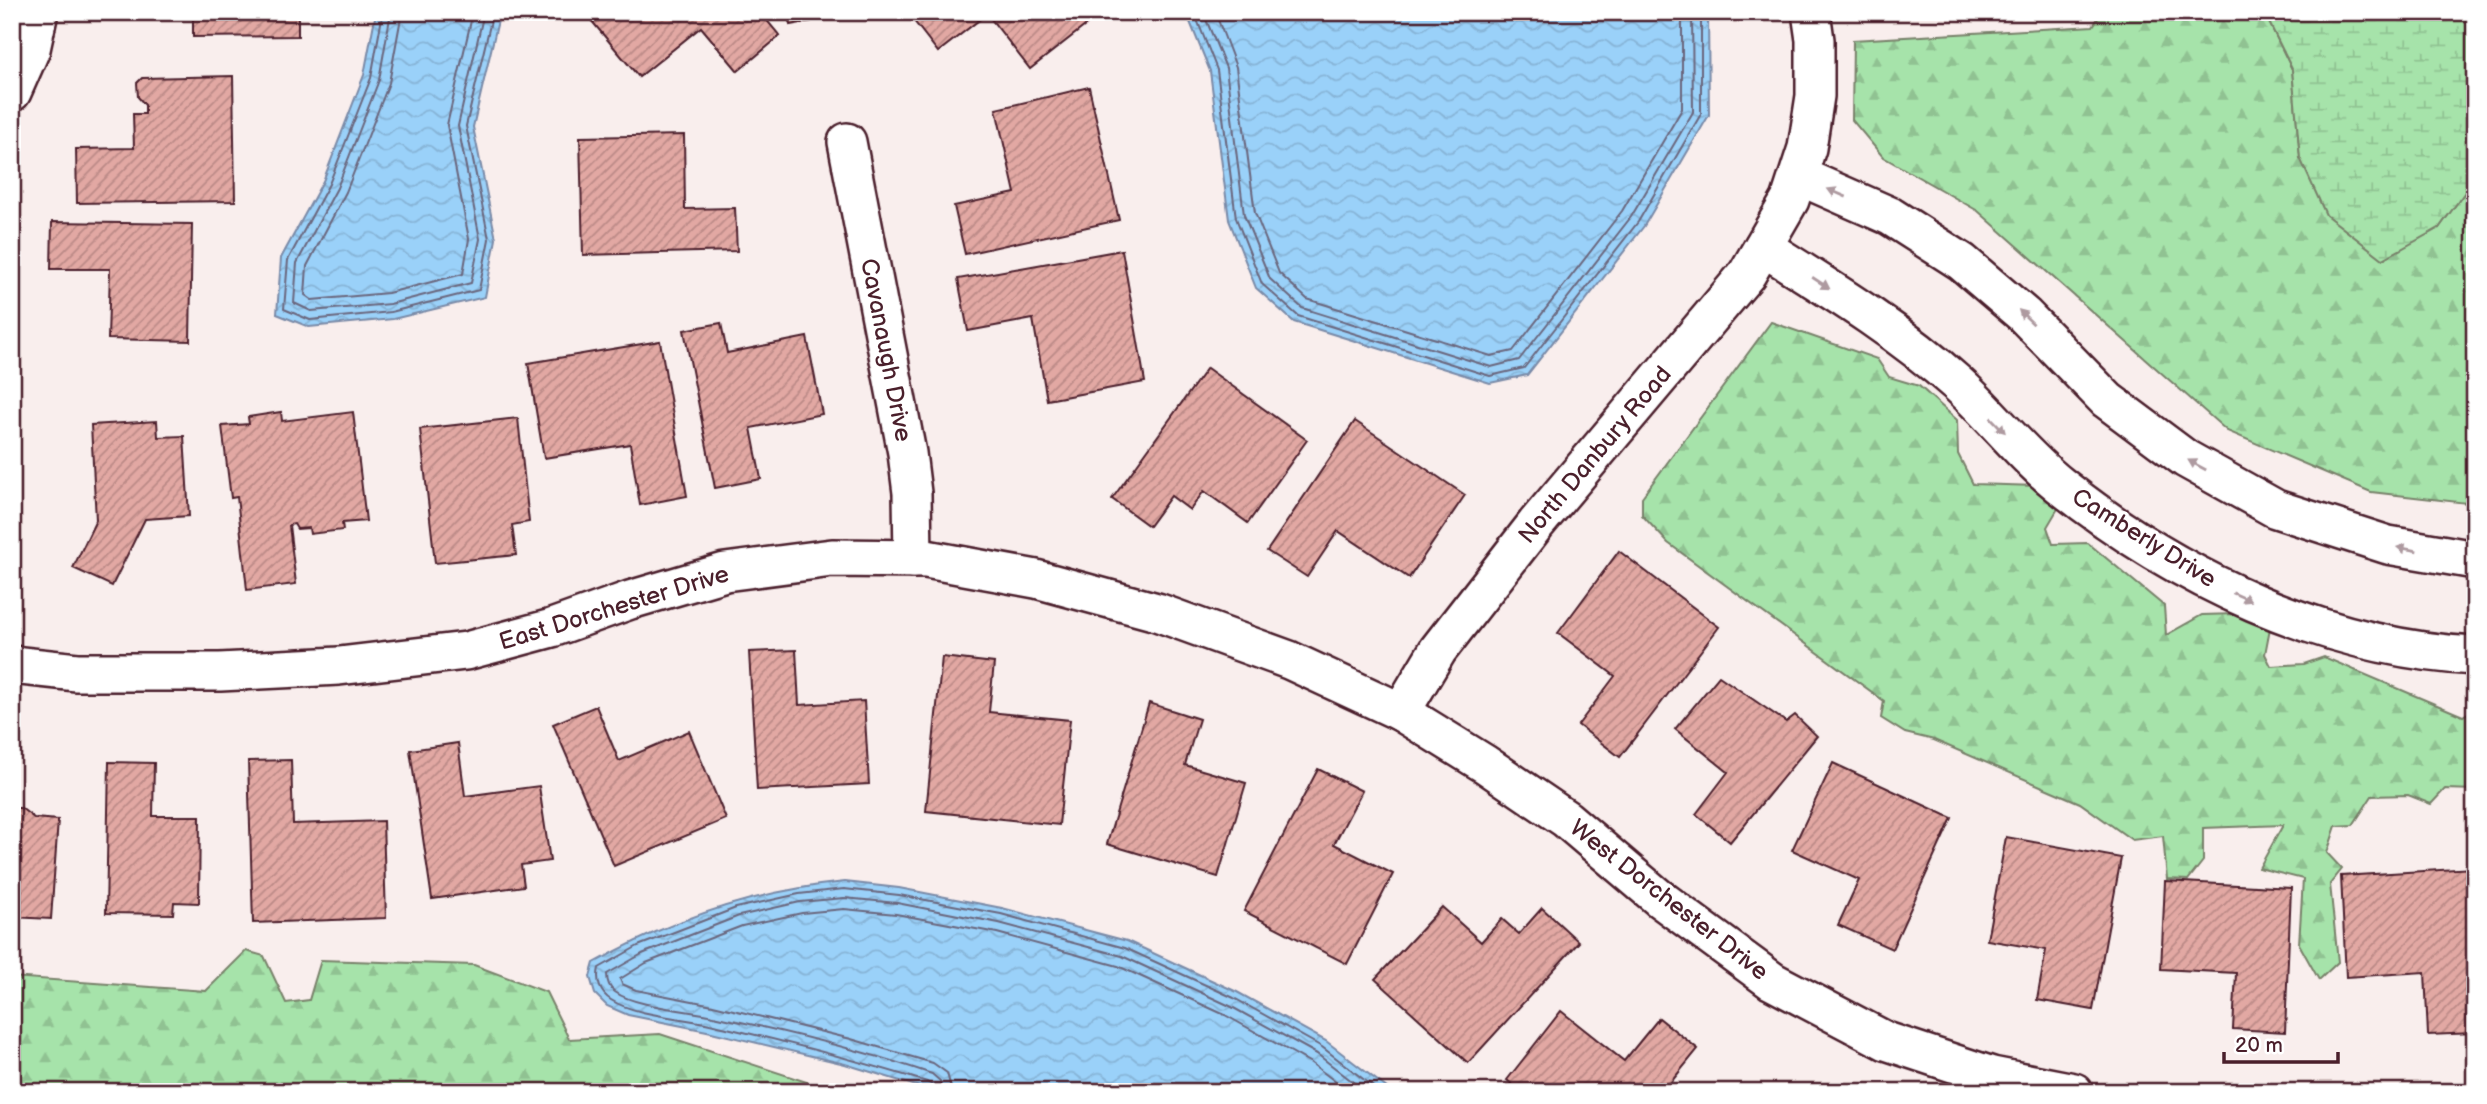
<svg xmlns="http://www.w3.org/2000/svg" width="2487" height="1104" viewBox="0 0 2487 1104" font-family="'Balsamiq Sans',sans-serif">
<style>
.forest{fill:url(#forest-firs);stroke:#78816a;stroke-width:2}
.wetland{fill:url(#wetland-marsh);stroke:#78816a;stroke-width:2}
.water{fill:url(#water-waves);stroke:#7a8aa7;stroke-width:2}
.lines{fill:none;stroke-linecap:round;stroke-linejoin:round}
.shore{stroke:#6a667d;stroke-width:2}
.building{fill:url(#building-hatch);stroke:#4a1f2b;stroke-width:2}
.street-casing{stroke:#4a1f2b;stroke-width:42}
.street{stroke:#fff;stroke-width:37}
.oneway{fill:#ae9aa0}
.labels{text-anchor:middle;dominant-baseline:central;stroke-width:6;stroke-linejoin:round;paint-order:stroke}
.street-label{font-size:24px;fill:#4a1f2b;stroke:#fff}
</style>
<defs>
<pattern id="forest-firs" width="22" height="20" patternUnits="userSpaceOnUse" patternTransform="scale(1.75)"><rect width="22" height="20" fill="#a6e3aa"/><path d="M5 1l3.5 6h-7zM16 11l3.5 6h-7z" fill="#90c292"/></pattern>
<pattern id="wetland-marsh" width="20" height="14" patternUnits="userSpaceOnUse" patternTransform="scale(1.75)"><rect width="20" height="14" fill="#a6e3aa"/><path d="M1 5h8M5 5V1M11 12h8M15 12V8" fill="none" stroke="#90c292"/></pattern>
<pattern id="water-waves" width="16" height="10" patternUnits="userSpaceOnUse" patternTransform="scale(1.75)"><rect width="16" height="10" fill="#9ad1f9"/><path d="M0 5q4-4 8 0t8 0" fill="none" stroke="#86b3d6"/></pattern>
<pattern id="building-hatch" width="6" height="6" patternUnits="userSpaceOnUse" patternTransform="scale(1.75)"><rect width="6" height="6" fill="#e2a8a3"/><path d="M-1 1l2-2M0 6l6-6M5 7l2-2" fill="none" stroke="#b98885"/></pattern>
</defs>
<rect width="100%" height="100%" fill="#f9eeed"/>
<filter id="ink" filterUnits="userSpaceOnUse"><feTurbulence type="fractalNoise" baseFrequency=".0143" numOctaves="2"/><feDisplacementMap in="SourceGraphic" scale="14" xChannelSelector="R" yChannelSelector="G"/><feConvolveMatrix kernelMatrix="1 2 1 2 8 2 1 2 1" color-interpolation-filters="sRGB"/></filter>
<g filter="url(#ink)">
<g class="forest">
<path d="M2102,12H2264L2292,69L2300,158L2439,228L2475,178V504L2371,492L2227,431L1978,211L1883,157L1852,120L1853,40L2093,26Z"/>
<path d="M1771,322L1877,359L1889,377L1919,386L1957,420L1958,454L1973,484L2038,486L2060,505L2047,527L2053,544L2088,543L2164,606L2166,635L2202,615L2236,614L2270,628L2265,654L2271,666L2304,664L2324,657L2463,716L2474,709L2475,673V790L2445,789L2431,804L2408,795L2372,796L2353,825L2336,826L2327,853L2342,869L2330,884L2338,962L2319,980L2299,944L2303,879L2259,868L2283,825L2203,828V861L2188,880L2167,879L2163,836L2132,840L2080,803L1934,740L1905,733L1881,718L1884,701L1668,543L1642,515V497Z"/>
<path d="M246,951L264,956L286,1003L309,1000L321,960L474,965L546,992L569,1039L660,1034L837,1092H12V977L206,991Z"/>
</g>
<path class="wetland" d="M2264,12H2473L2475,178L2439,228L2383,259L2326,215L2300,158L2292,69Z"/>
<g class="water">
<path d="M376,12H500L473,127L496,239L485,297L393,319L309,327L277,314L281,258L323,181L364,75Z"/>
<path d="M1186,12H1708L1709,115L1644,226L1527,375L1490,383L1294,322L1256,288L1229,220L1210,71Z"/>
<path d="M845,882L899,888L1002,908L1127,941L1237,992L1326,1041L1392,1092H936L845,1064L707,1031L628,1015L607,1006L595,994L590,977L594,963C673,918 754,891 845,882Z"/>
</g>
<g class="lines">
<g class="shore">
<path d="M383,12L371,78L329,184L288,260L284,309L310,320L391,312L479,290L489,239L466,126L493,12"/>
<path d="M391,12L379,80L337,188L297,263L294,303L311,311L390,304L471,283L480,239L458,126L484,12"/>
<path d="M402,12L389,83L346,192L307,266L305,295L312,300L388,293L463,274L469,239L447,125L473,12"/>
<path d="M1194,12L1217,70L1236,218L1262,284L1298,316L1490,376L1524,368L1638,222L1701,114V12"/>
<path d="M1203,12L1226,68L1244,215L1270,279L1302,308L1491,367L1519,360L1631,217L1693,112L1692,12"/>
<path d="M1215,12L1236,67L1255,213L1279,273L1307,299L1491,356L1513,351L1622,211L1682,109V12"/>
<path d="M933,1092L932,1085L927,1082C856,1060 783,1041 710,1024C683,1018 634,1015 611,1000C600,993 596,981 599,968L638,946L736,908L799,894L844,889L899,895L1001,914L1125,948L1234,998L1322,1047L1380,1092"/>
<path d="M942,1092L940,1081L932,1074C860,1049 784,1031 709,1015C685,1010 634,1006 615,992C609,988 607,982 607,974L642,954L739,916L800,902L844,898L897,903L999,923L1122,956L1230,1006L1317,1054L1366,1092"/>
<path d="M952,1092L947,1073L933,1063L851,1039L713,1005L636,990L622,984L620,979L646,963L742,926L802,913L844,909L896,914L997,933L1118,966L1225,1015L1311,1063L1349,1092"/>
</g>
</g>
<g class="building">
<path d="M189,12H298V36L193,37V17Z"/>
<path d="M584,12H760L780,36L738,71L701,27L639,77Z"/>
<path d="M787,12H839L840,16L790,25Z"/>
<path d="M907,12H1097L1099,15L1030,69L987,14L938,52Z"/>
<path d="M233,76L235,201L77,203L76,149L134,148L133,114H145V105L138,97L137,83L142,78Z"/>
<path d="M1089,87L1119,220L965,254L954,206L1015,193L996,109Z"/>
<path d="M684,135L685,209L735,208L737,251L583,255L580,137Z"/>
<path d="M52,222L192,224L190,341L108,339L110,269H51Z"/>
<path d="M1122,250L1145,382L1047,400L1033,319L968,331L958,279Z"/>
<path d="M721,323L727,353L807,337L822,414L751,428L761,479L715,488L684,330Z"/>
<path d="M660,341L687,496L640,505L630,444L544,458L528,363Z"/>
<path d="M1207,368L1307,440L1248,523L1204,491L1190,510L1171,496L1149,526L1112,499Z"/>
<path d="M281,412L282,421L353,412L366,521L342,523L343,530L310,534L309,528L297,529L294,524L289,525L296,584L247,590L237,497L231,498L222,426L249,424L248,417Z"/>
<path d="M518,418L529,522L512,525L516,555L435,563L420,429Z"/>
<path d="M157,421L158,437L184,436L189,516L145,519L112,586L73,568L96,520L91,425Z"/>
<path d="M1355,421L1465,495L1409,578L1338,531L1307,577L1267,551Z"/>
<path d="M1619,551L1719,627L1620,757L1578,725L1615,676L1558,633Z"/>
<path d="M796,650L799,705L864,701L869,784L757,790L749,652Z"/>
<path d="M942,657L994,663L989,712L1070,720L1059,825L926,811Z"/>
<path d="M1719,676L1786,722L1795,715L1817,736L1730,842L1696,814L1728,772L1675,729Z"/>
<path d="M1149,703L1199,719L1185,765L1246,783L1218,877L1107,844Z"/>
<path d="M596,706L619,761L689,731L726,819L614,866L553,724Z"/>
<path d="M458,743L465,796L539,786L550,861L521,865L524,886L432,899L410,750Z"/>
<path d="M291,760L293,824L383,821L386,918L253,923L248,761Z"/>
<path d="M109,762L154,763L153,816H200L199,903L174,902L173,914L106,913Z"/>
<path d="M1833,763L1952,818L1892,949L1838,925L1859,880L1792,850Z"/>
<path d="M1318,769L1362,791L1334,844L1393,874L1347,964L1244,911Z"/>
<path d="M12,808H21L34,818L58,820L51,919L12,917Z"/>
<path d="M2006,837L2121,858L2093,1010L2037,1000L2046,950L1987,940Z"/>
<path d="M2473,868L2475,1033L2428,1035L2425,972L2346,977L2341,876Z"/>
<path d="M2165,881L2291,888L2285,1032L2233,1029L2236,973L2161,969Z"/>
<path d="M1442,907L1481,942L1502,919L1519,934L1542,908L1579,942L1468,1063L1375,979Z"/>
<path d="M1561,1011L1624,1061L1659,1018L1698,1049L1663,1092H1521L1507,1080Z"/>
</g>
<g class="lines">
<defs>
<g id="street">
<path d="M12,92L31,49L39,12"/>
<path d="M847,142L907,453L912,493L913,559"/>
<path d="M1799,176L1890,216L1962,262L2024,315L2107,400L2186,459L2276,509L2388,545L2475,560"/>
<path d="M1763,247C1830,289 1899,331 1958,384C1993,416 2022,455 2060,485C2177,578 2323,648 2475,656"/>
<path d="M12,665L77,672H220L339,666L466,651L552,628L630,600L725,572L832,558L926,559L1036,579L1157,612L1289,660L1401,712L1485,764L1566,819L1659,898L1772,981L1886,1041L1992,1076L2074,1092"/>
<path d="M1401,712L1438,650L1536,524L1747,274L1790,200L1807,148L1815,96V40L1811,12"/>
</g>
</defs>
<use href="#street" class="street-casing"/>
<use href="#street" class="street"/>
</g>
<defs><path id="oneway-solid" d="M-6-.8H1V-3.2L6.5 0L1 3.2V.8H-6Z" transform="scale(1.75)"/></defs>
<g class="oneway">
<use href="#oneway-solid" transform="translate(1837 193) rotate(-157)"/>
<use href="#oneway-solid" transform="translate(1821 283) rotate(33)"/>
<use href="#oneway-solid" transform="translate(2026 317) rotate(-136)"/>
<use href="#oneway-solid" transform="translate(1998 425) rotate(46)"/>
<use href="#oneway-solid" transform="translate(2197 465) rotate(-151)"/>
<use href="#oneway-solid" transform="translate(2407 549) rotate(-170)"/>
<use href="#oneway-solid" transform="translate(2242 597) rotate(24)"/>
</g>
</g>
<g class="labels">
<g class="street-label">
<text transform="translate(886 350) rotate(79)">Cavanaugh Drive</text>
<text transform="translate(1595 455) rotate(-50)">North Danbury Road</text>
<text transform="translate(2144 538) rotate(32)">Camberly Drive</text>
<text transform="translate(614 608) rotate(-17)">East Dorchester Drive</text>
<text transform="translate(1669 900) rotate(38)">West Dorchester Drive</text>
</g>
</g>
<rect width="2487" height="1104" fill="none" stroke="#fff" stroke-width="42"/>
<rect x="21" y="21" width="2445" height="1062" fill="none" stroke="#4a1f2b" stroke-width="2.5" filter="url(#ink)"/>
<path d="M2224 1052v10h114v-10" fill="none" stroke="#4a1f2b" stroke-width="3.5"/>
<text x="2235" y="1052" font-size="21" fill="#4a1f2b" stroke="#ffffff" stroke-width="5" paint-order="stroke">20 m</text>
</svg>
